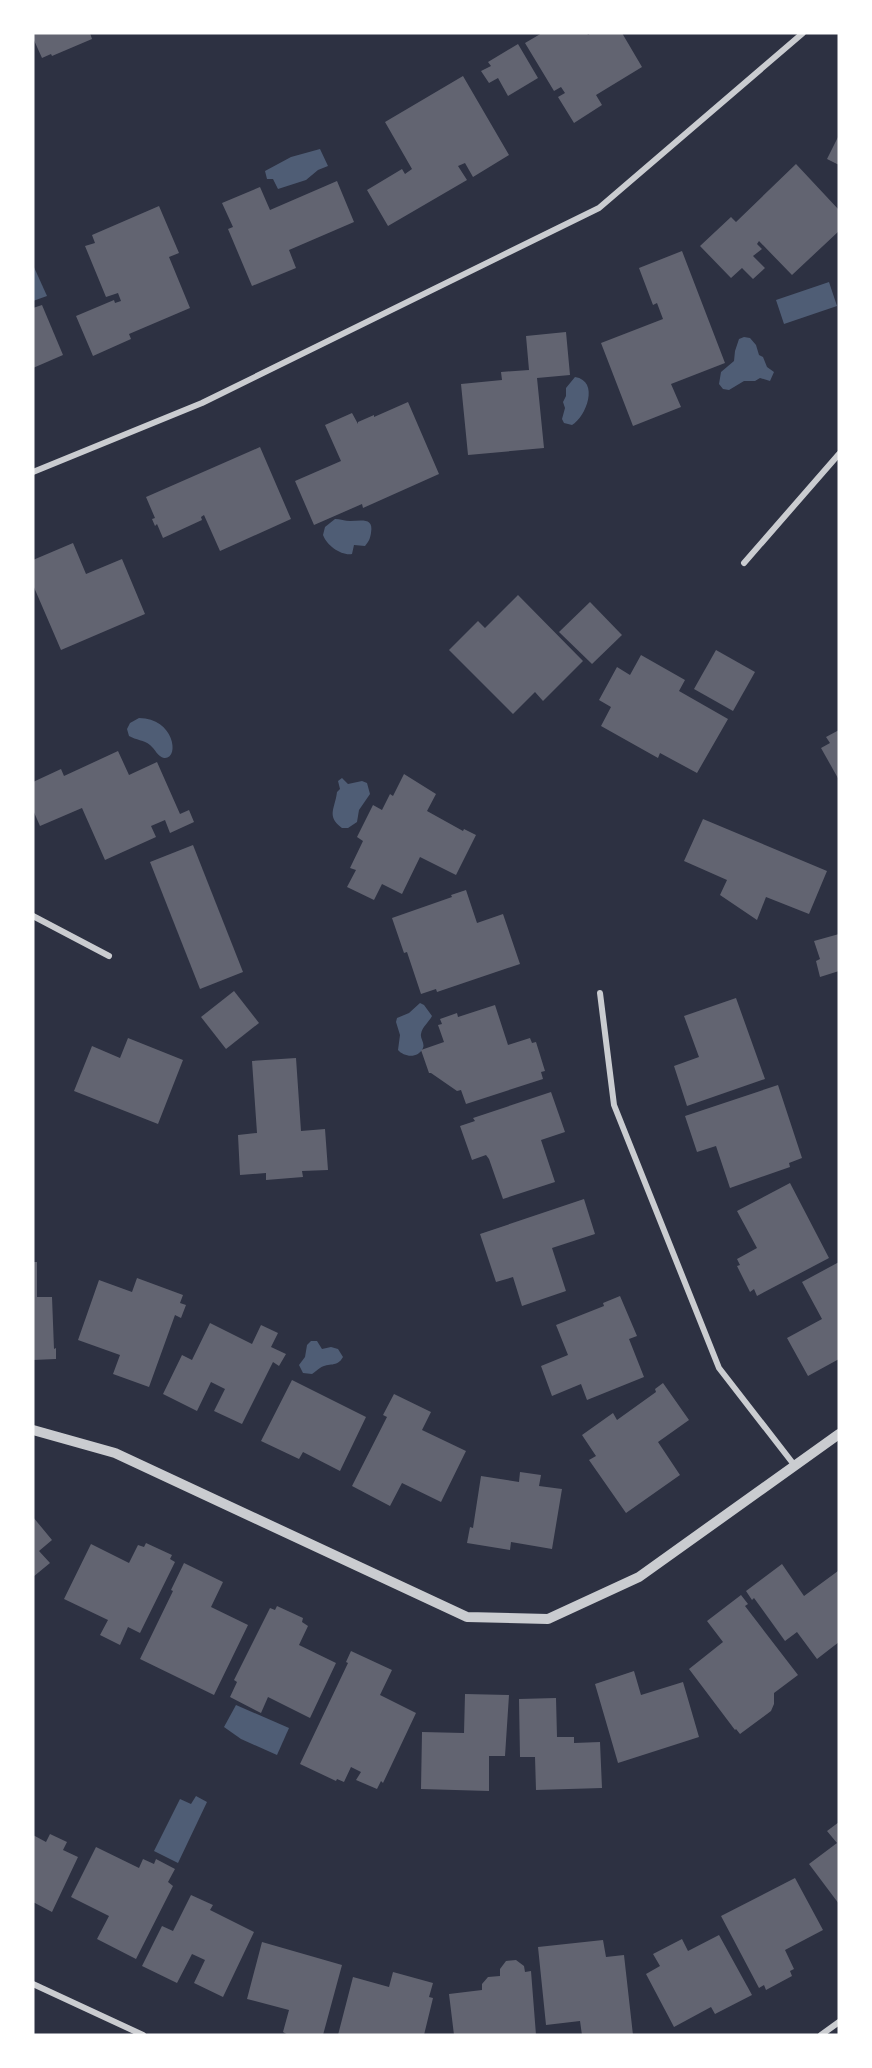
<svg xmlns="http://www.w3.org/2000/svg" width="872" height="2068" viewBox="0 0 872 2068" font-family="Quicksand,sans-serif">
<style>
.water{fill:#4f5d75}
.building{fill:#626471}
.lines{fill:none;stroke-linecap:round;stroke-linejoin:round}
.minor{stroke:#caccd0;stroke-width:6}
.tertiary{stroke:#caccd0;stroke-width:10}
</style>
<rect width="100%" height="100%" fill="#2d3142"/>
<g class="water">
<path d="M320,149L328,166L318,170L306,180L278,189L273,179H267L265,171L291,157Z"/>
<path d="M33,265L47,296L33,301Z"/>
<path d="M829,282L837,306L784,324L776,300Z"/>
<path d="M744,337L750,338L756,345L759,355L763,357L767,367L774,372L770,381L760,378L755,381H744L729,390L723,389L719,384L721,372L734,361L735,351L739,339Z"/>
<path d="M575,377C600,381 586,417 572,425L564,423L562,419L565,408L563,402L566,396V388Z"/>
<path d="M335,519C340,519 345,521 350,521C361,521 374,517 371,533C370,539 369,541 365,546L354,545L352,554C342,556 327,546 323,535L325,527Z"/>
<path d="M139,718C175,718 180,760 164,758C158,757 155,749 150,745C144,740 136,740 129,736L127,729L130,723Z"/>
<path d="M342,778L348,784L362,781L367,783L370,794L359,810L357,822L348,828H342C326,816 335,809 337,792L340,789L338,781Z"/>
<path d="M420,1003L424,1005L432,1016C429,1022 422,1027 421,1034C420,1039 425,1043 423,1048C418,1059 404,1057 398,1050L400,1035L396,1022L397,1018L409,1013Z"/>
<path d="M311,1341H317L322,1349L331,1347L338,1349L343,1357C337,1368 329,1362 320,1368C317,1370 315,1372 312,1374L303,1373L299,1365L305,1357L307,1345Z"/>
<path d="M236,1705L289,1728L277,1755L241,1739L224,1727Z"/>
<path d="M196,1796L207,1802L178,1863L154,1851L180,1799L191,1804Z"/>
</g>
<g class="building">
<path d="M33,33H90L92,39L52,56L51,54L42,58L33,38Z"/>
<path d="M542,33H587L588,35L591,33H622L642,67L596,95L602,105L574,123L558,97L565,93L561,87L554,91L525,43Z"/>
<path d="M518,44L538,78L508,96L498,78L489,83L481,71L491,66L488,62Z"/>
<path d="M463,76L509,155L473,177L465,163L458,166L467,180L388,226L367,190L402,169L405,174L412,169L385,122Z"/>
<path d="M839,135V165L827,159Z"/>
<path d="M796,164L839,210V231L792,275L759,241L757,244L762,249L753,256L765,268L753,279L742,268L731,278L700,246L731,217L736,222Z"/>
<path d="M337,181L354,222L289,250L296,268L252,286L228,229L233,227L222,203L260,187L270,210Z"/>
<path d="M159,206L179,253L169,257L190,308L129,334L131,339L93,356L76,316L114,300L115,303L121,301L118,293L106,297L85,246L95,243L92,235Z"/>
<path d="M682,251L725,363L671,384L681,407L633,426L601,343L663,319L657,303L653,305L639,268Z"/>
<path d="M42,305L63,355L33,368V308Z"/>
<path d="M566,332L570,375L537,378L544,448L468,455L461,384L502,380L501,372L529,370L526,336Z"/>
<path d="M408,402L439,474L363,508L362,504L314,525L295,481L341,461L325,425L352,413L358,424V422L374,415V417Z"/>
<path d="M260,447L291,519L220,551L204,515L201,517L202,520L163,538L157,524L155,526L152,519L155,518L146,497Z"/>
<path d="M73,543L86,574L122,559L145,614L61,650L33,585V560Z"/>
<path d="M518,595L583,661L543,701L535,692L513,714L449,650L478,621L485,628Z"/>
<path d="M590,602L622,635L592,664L559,632Z"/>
<path d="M716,650L755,672L733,711L694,689Z"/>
<path d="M641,655L685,680L679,691L728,719L697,773L660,753L658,758L601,726L611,707L599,700L617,667L630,675Z"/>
<path d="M839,730V780L821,748L830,743L826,737Z"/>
<path d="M118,751L129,775L157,762L180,814L189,810L194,822L170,833L165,820L151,826L156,837L105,860L82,808L40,826L33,810V782L61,769L64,776Z"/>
<path d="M404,774L436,794L427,811L463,831L464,829L476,835L456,875L420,857L402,894L382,884L374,900L347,887L356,870L350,868L363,841L357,837L373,805L382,810L390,794L393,796Z"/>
<path d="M703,819L827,871L809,914L766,897L757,920L720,895L727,880L684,861Z"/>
<path d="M193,845L243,972L200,989L150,862Z"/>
<path d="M466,890L477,923L503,914L520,964L437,992L436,989L421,994L407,952L404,953L392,918L452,897L451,895Z"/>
<path d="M839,934V971L820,977L816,961L820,959L814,941Z"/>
<path d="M234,991L259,1023L226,1049L201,1017Z"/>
<path d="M736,998L765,1079L687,1106L674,1066L699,1057L684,1016Z"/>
<path d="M495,1005L508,1045L530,1038L532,1043L536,1042L545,1071L541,1072L543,1079L466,1104L461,1090L457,1091L431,1073H429L421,1050L444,1042L438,1025L442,1024L440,1019L457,1013L458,1017Z"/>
<path d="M128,1038L183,1060L158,1124L74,1091L92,1046L120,1058Z"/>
<path d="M296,1058L301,1131L325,1129L328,1170L302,1171L303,1177L266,1180V1173L240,1175L238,1135L257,1133L252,1061Z"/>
<path d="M778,1085L802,1158L789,1163L790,1167L730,1188L716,1146L697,1152L685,1116Z"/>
<path d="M551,1092L565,1132L541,1140L555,1182L503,1199L489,1159L486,1155L472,1160L460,1126L475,1121L473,1118Z"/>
<path d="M790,1183L829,1258L757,1296L754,1289L750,1292L737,1266L740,1265L737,1259L757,1248L737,1211Z"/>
<path d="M584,1199L595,1234L552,1248L566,1291L522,1306L513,1277L496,1282L480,1234Z"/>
<path d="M33,1262H37V1297H52L54,1349L56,1348V1359L33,1360Z"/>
<path d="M839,1262V1359L808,1376L787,1338L822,1319L802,1282Z"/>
<path d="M137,1278L183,1295L180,1303L186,1305L181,1318L175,1315L149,1387L113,1374L120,1355L78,1340L99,1280L132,1292Z"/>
<path d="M620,1296L637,1336L629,1339L644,1377L587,1400L581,1384L552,1396L541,1366L568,1355L556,1325L604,1306L603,1303Z"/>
<path d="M210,1323L252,1344L261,1325L278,1333L271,1347L286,1354L279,1366L273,1362L242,1424L214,1411L225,1389L211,1382L197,1411L163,1394L182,1355L192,1360Z"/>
<path d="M292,1380L366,1417L340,1471L303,1452L299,1459L261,1441Z"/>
<path d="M663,1383L689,1420L658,1442L680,1475L626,1513L589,1460L596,1456L582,1435L613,1413L617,1420L656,1392L655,1389Z"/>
<path d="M394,1394L431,1412L422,1430L466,1451L441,1502L402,1483L390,1506L352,1486L387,1417L383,1415Z"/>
<path d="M520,1472L541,1475L539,1486L562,1489L552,1549L511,1542L510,1550L467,1543L470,1527L473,1528L481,1476L519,1482Z"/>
<path d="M33,1517L52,1540L39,1551L50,1563L33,1577Z"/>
<path d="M146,1543L172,1555L170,1559L175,1562L140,1633L128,1627L120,1645L100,1635L108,1620L64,1599L91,1544L129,1563L138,1545L144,1547Z"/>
<path d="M184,1563L223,1582L211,1607L248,1625L214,1695L140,1659L173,1591L171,1590Z"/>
<path d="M782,1564L804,1596L838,1571L839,1573V1642L817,1659L797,1632L785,1641L754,1598L752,1600L746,1591Z"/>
<path d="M741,1595L748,1604L745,1606L798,1675L774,1693V1704L771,1711L740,1734L736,1729L735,1730L689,1669L723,1642L707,1621Z"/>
<path d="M277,1606L303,1618L302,1622L308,1626L299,1645L336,1663L310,1718L268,1697L261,1713L230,1697L237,1682L234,1680L270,1608L275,1610Z"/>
<path d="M351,1651L392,1670L380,1695L416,1713L383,1783L381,1781L377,1789L356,1780L361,1772L351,1767L344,1782L337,1779L336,1781L300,1764L348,1663L346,1662Z"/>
<path d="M634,1671L641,1695L683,1682L699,1737L618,1763L595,1684Z"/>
<path d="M465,1694L509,1695L505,1756H489V1791L421,1789L422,1732L464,1733Z"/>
<path d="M556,1698L557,1737H574V1743L600,1742L602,1788L536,1790L535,1757H520L519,1699Z"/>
<path d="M839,1822V1904L809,1864L837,1843L827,1831Z"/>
<path d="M50,1834L67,1842L63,1850L78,1857L52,1912L33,1902V1835L46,1842Z"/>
<path d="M96,1847L139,1868L143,1859L154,1864L156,1859L175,1869L168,1882L173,1886L136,1959L97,1939L109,1916L71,1897Z"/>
<path d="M795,1878L823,1930L785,1950L794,1969L790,1971L792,1976L766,1990L764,1985L759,1988L721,1916Z"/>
<path d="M191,1895L213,1905L210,1910L254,1932L223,1997L194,1983L205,1960L192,1954L177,1983L142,1966L162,1926L173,1931Z"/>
<path d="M719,1935L752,1995L715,2014L711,2007L674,2027L646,1974L660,1966L653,1954L682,1939L688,1951Z"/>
<path d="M603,1940L606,1957L624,1955L633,2035H582L580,2021L546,2025L538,1947Z"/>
<path d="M262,1942L342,1965L323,2035H288L283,2032L289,2010L247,1999Z"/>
<path d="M516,1960L524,1966L525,1972L531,1971L536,2035H454L449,1994L482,1990V1984L488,1977L500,1976V1969L506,1961Z"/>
<path d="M393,1972L433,1983L429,1997L433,1998L424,2035H338L353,1977L389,1987Z"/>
</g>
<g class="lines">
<g class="minor">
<path d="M33,472L202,403L599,208L803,33"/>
<path d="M744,563L839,454"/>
<path d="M33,916L109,956"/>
<path d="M600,993L614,1105L719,1368L795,1466"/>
<path d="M33,1984L143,2035"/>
<path d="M821,2035L839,2022"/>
</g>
<path class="tertiary" d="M33,1430L115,1453L467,1617L548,1619L639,1577L839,1434"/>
</g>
<rect width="872" height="2068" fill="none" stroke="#ffffff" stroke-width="69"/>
</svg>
